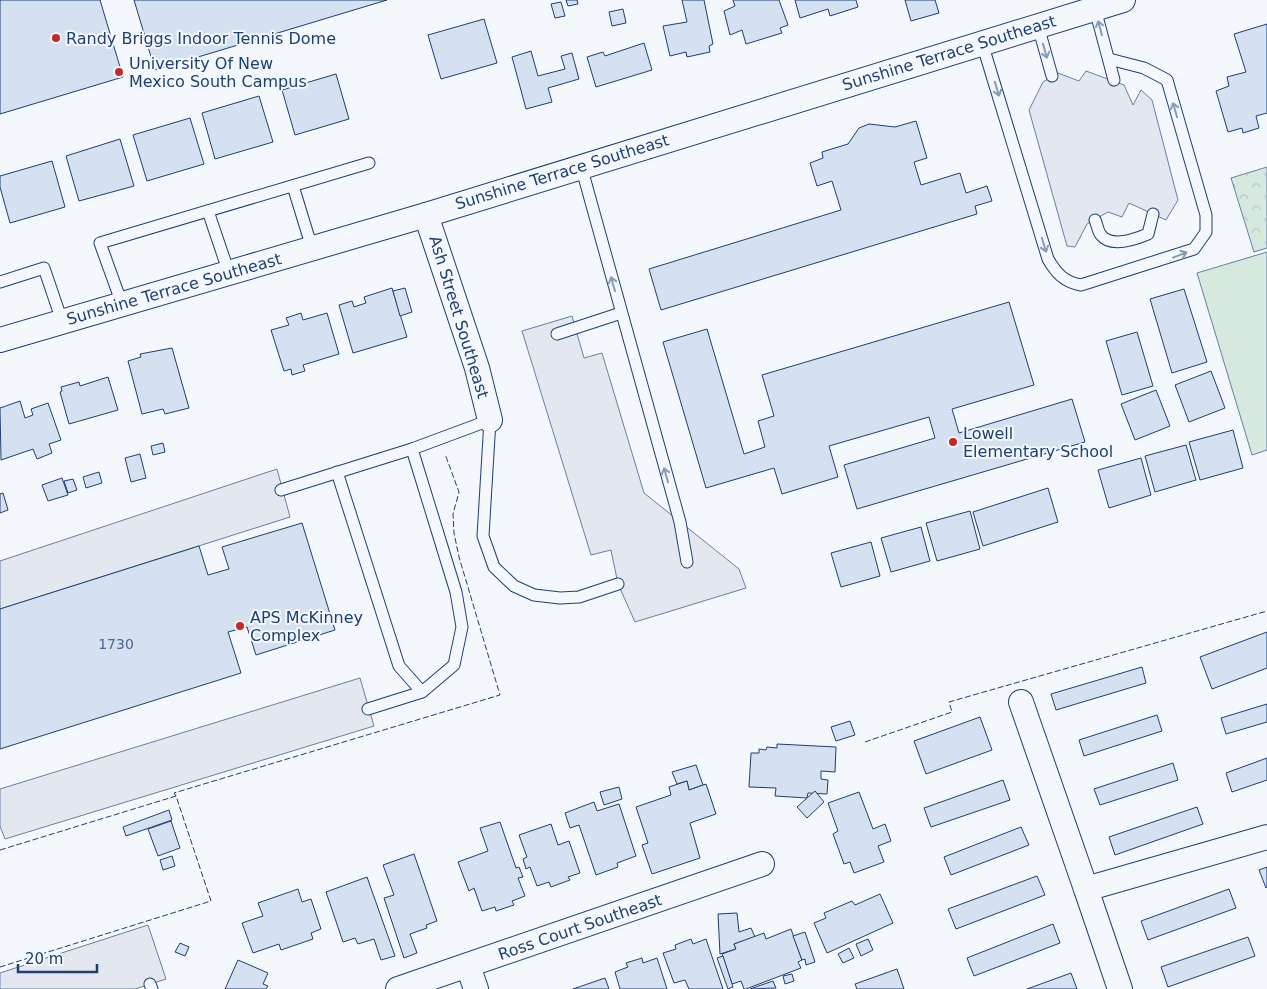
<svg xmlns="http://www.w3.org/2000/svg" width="1267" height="989" viewBox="0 0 1267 989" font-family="'DejaVu Sans',sans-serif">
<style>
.park{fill:url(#park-crowns);stroke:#687fa3}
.pitch{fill:#d7e8df;stroke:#687fa3}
.parking{fill:#e3e8f0;stroke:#687fa3}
.building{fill:#d5e0f0;stroke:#1d3f73}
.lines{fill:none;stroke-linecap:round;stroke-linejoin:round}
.lane-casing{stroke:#1d3f73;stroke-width:13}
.street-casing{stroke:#1d3f73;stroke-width:26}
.lane{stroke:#f4f7fb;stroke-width:11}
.street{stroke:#f4f7fb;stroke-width:24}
.fence{stroke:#1d3f73;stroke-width:1;stroke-dasharray:6 2.5;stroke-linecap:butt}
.oneway{stroke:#889bb7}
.poi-dot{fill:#c62828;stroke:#f4f7fb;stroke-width:2}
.labels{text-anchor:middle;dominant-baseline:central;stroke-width:4;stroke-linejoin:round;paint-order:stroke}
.number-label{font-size:14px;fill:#4b6792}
.poi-label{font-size:16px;fill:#1d3f73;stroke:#f4f7fb;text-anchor:start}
.street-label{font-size:16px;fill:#1d3f73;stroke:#f4f7fb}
</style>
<defs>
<pattern id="park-crowns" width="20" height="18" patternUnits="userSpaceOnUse" patternTransform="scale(1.25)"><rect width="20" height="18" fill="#d7e8df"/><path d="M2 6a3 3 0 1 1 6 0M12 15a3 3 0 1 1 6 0" fill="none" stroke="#b8c8c3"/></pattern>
</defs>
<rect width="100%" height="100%" fill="#f4f7fb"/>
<path class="park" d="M1267,167V248L1254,252L1231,178Z"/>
<path class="pitch" d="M1267,252V450L1252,455L1197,273Z"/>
<g class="parking">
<path d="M1086,71L1124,85L1133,105L1141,90L1152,100L1178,200L1166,220L1129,203L1122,217L1108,212L1087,224L1075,247L1067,246L1029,110L1043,82L1058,73L1079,81Z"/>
<path d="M572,316L584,358L602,353L644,493L739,569L746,588L635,622L618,584L611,550L591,555L522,331Z"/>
<path d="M277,469L290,517L0,609V561Z"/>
<path d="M360,678L374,726L5,839L0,826V789Z"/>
<path d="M148,925L166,979L135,989H0V973Z"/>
</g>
<g class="building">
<path d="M0,0H100L123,77L0,114Z"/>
<path d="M134,0H387L155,70Z"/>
<path d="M566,0H577L578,4L568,6Z"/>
<path d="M682,0H704L713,44L709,46L710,52L687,57L686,52L670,56L663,26L687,22Z"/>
<path d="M733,0H779L788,25L780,28L782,33L746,44L742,30L730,35L724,11L735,6Z"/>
<path d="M795,0H856L858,7L830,16L828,9L800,18Z"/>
<path d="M905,0H935L939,13L911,21Z"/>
<path d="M561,2L565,16L555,18L551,4Z"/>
<path d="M623,9L626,23L612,26L609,12Z"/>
<path d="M484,19L497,63L441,79L428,35Z"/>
<path d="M1267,24V113L1256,116L1259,128L1243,133L1242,128L1228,132L1216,91L1229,86L1227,77L1246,72L1234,34Z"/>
<path d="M644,43L652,70L596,87L587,57L603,52L605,56Z"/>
<path d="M531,51L538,76L565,69L561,56L572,53L579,79L548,88L552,102L526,109L512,57Z"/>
<path d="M336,74L349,119L295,135L282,90Z"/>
<path d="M259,96L273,142L215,159L202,113Z"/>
<path d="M190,118L204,164L147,181L133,135Z"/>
<path d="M916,121L927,158L914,162L921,185L960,173L966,193L987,186L992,201L975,206L977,214L661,310L649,269L841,210L832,181L817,186L810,163L823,158L822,152L848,144L859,128L869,124L895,127Z"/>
<path d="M120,139L134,186L79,201L66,156Z"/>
<path d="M52,161L65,207L10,223L0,187V176Z"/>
<path d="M392,288L407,337L353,353L339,305L352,301L354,307L366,303L364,297Z"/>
<path d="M405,288L412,312L400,316L393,291Z"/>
<path d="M1184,289L1207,362L1172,373L1150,299Z"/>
<path d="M1009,302L1034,385L952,409L959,433L1072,399L1085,442L857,509L844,465L935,438L929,417L829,446L838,477L782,494L774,468L706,488L663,342L707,329L744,454L765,447L758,421L774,416L762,375Z"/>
<path d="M301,313L303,320L327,313L339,354L303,365L305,371L292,375L291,369L284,371L271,330L289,325L286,318Z"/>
<path d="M1137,332L1153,386L1122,395L1106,341Z"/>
<path d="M172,348L189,408L165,414L163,409L142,414L128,361L141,357L140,354Z"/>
<path d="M1211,371L1225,408L1189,422L1175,385Z"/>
<path d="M108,377L118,410L69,424L60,392L62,391L61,387L79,382L80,386Z"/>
<path d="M1156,390L1170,426L1135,440L1121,404Z"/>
<path d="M20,401L25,418L33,415L31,409L48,403L61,440L49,444L52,453L37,459L33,449L1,460L0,408Z"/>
<path d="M1233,430L1243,468L1200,480L1189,442Z"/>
<path d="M163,443L165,452L153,455L151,446Z"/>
<path d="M1186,445L1196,480L1155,492L1145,456Z"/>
<path d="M140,454L146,478L131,482L125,458Z"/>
<path d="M1141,458L1151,495L1109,508L1098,470Z"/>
<path d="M99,472L102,483L86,488L83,477Z"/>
<path d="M62,478L68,495L48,501L42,485Z"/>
<path d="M73,479L77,490L68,493L64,481Z"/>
<path d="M1048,488L1058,522L983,546L973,512Z"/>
<path d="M3,493L8,510L0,513V494Z"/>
<path d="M970,511L980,549L937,561L926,523Z"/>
<path d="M302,523L335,630L256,655L247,627L228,632L241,673L0,749V609L199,546L208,575L229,569L222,547Z"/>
<path d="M921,527L930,561L891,572L881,538Z"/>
<path d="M871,542L880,576L841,587L831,553Z"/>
<path d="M1267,632V668L1212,689L1200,657Z"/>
<path d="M1142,667L1146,683L1056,710L1051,694Z"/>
<path d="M1267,704V722L1226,734L1221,718Z"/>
<path d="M1157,715L1162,731L1084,756L1079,740Z"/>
<path d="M980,717L992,750L926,774L914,741Z"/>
<path d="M850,721L855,735L836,741L831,727Z"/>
<path d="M777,744L836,747L835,772L821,771V779L828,780L827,794L808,793L807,798L775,796L776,788L749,787L751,753H759V749L766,750L767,747L777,748Z"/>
<path d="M1267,758V780L1232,792L1226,773Z"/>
<path d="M1173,763L1178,780L1100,805L1094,789Z"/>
<path d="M696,765L703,785L689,790L687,781L677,784L672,772Z"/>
<path d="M1003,780L1010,800L931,827L924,808Z"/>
<path d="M687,781L689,790L706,784L716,814L690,823L700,858L652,874L642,845L648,843L636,807L671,795L669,787Z"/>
<path d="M619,787L622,799L604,805L600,792Z"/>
<path d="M815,791L824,802L807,818L797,807Z"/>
<path d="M859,792L873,829L885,824L891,841L878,846L884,862L854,873L850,862L844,864L833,834L838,831L828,803Z"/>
<path d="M594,802L597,811L619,804L636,856L617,863L618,867L596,875L579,825L570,828L565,813Z"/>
<path d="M1197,807L1203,824L1115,855L1109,837Z"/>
<path d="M169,810L172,820L126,836L123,827Z"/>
<path d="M171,821L180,848L158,856L148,829Z"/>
<path d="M500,822L516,868L519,867L523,877L518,878L525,896L512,901L514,905L496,911L495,907L482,911L474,888L469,891L458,862L488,851L480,828Z"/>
<path d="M551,824L558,845L569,841L580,873L568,877L570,880L551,887L549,882L537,886L530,867L526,869L523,859L527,857L519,835Z"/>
<path d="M1021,827L1029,845L951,875L944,857Z"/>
<path d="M414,854L437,921L426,925L427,928L410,934L417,953L404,958L384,898L394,895L383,865Z"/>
<path d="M172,856L175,866L163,870L160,860Z"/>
<path d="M1267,867V887L1266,888L1259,870Z"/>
<path d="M1037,876L1045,895L956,929L948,909Z"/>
<path d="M367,877L395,956L381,960L374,939L358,944L355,938L343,942L326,892Z"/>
<path d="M298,889L302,902L311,899L321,929L311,933L313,939L281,950L279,944L253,953L242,923L263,916L258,903Z"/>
<path d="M1229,889L1236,908L1148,940L1141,921Z"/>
<path d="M880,894L893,923L827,953L814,923L826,918L824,913L852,901L855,905Z"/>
<path d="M737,913L739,932L751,928L755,937L734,944L736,949L720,954L718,914Z"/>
<path d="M1053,924L1060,943L974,976L967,958Z"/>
<path d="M791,929L802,960L798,962L801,968L746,989H744L741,981L732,984L722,954L736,949L734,944L764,933L766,939Z"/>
<path d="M805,932L815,962L806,965L805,959L802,960L793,936Z"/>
<path d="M1248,937L1255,956L1168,987L1161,967Z"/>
<path d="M691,939L693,944L706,939L723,989H689L685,980L674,983L663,953L676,949L675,945Z"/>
<path d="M868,939L873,950L861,956L856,944Z"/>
<path d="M180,943L189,947L185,956L175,952Z"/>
<path d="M849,948L854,958L843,963L838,954Z"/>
<path d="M723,956L733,987L728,989L717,958Z"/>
<path d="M642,958L643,963L657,958L667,989H620L615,972L628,967L626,963Z"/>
<path d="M238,960L268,973L263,984L268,986L266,989H225Z"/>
<path d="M897,969L904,989H857L855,984Z"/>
<path d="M1071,973L1077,989H1027Z"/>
<path d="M792,974L794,981L785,984L783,976Z"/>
<path d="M605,978L609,989H573Z"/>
<path d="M773,981L776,988L750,989Z"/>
</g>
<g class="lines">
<defs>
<g id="lane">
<path d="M1095,9L1114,80"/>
<path d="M1038,26L1052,76"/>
<path d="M982,43L1048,259C1056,273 1064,282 1081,285L1194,249L1206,232V215L1167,80L1144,68L1109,59"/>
<path d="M581,166L680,522L687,562"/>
<path d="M293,186L312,248"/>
<path d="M208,211L229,273"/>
<path d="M1095,220C1097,224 1098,232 1101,235C1111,248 1136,239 1148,234L1153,214"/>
<path d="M0,282L44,268L62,321"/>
<path d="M122,304L100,243L369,163"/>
<path d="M557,334L621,313"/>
<path d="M337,472L399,666L422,692"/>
<path d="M281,490L412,449L490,420L483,536L494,567L514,586L534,595L560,598L579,597L618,584"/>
<path d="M368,709L422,692L454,665L462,627L456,592L412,449"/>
<path d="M150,984L152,989"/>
</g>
<g id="street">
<path d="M426,215L477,368L490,420"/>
<path d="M0,340L426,215L1123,0"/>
<path d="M1021,702L1086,889"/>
<path d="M468,966L476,989"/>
<path d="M398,989L762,864"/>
<path d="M1120,989L1086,889L1267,837"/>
</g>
</defs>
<use href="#lane" class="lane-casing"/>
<use href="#street" class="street-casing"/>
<use href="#lane" class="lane"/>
<use href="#street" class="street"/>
<g class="fence">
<path d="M865,742L952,712L949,702L1267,611"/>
<path d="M176,796L174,793L500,695L459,557L454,533L453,514L459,492L445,454"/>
<path d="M0,850L176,796L211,901L0,967"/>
</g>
</g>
<defs><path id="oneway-shaft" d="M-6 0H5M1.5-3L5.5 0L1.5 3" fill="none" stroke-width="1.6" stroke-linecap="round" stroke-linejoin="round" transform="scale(1.25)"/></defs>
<g class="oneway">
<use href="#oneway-shaft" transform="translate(1100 28) rotate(-105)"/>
<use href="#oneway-shaft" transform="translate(1045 51) rotate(74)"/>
<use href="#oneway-shaft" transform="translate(997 89) rotate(73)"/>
<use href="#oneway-shaft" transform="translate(1175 110) rotate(-106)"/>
<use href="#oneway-shaft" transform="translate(1044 245) rotate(73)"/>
<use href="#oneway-shaft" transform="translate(1180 255) rotate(-21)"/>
<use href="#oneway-shaft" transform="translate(613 284) rotate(-106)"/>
<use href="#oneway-shaft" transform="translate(666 475) rotate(-106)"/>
</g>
<g class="poi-dot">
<circle cx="56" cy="38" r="5"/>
<circle cx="119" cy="72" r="5"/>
<circle cx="953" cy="442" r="5"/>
<circle cx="240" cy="626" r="5"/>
</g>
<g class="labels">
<g class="number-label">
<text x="116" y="644">1730</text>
</g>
<g class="poi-label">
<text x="66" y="38">Randy Briggs Indoor Tennis Dome</text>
<text x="129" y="63">University Of New<tspan x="129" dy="18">Mexico South Campus</tspan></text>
<text x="963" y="433">Lowell<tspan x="963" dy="18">Elementary School</tspan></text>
<text x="250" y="617">APS McKinney<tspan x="250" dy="18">Complex</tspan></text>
</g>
<g class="street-label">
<text transform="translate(949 53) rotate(-17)">Sunshine Terrace Southeast</text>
<text transform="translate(562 172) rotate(-17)">Sunshine Terrace Southeast</text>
<text transform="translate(174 289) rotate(-16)">Sunshine Terrace Southeast</text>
<text transform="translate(459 317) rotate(73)">Ash Street Southeast</text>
<text transform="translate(580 927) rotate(-19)">Ross Court Southeast</text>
</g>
</g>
<path d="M18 964v8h79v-8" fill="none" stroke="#1d3f73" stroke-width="2.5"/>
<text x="25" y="964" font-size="15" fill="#1d3f73" stroke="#f4f7fb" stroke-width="4" paint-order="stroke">20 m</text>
</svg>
